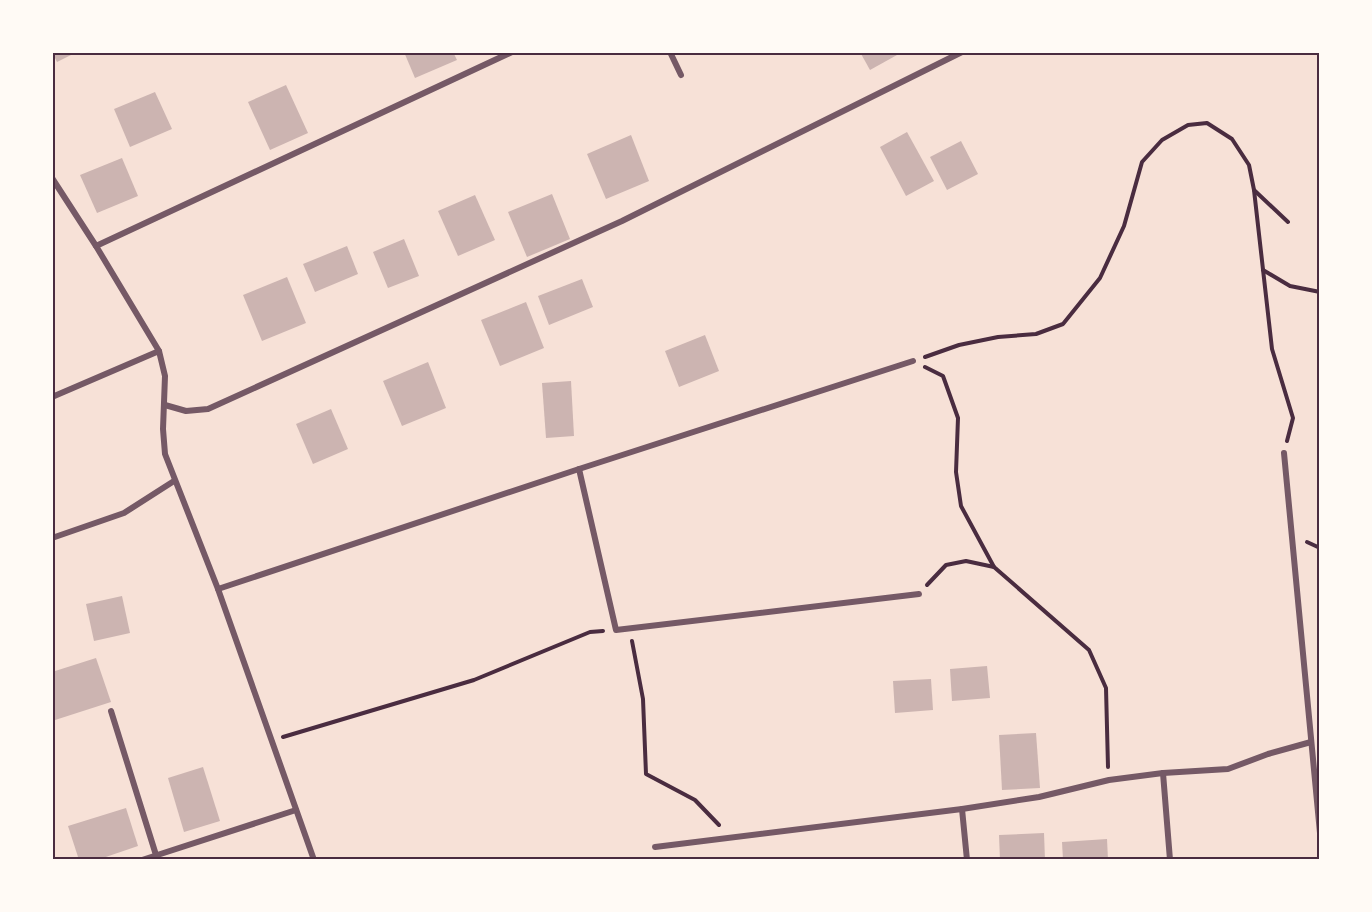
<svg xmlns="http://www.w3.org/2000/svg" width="1372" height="912" viewBox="0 0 1372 912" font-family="'Golos Text',sans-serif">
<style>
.building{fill:#ccb4b1}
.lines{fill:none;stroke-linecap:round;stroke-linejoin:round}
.path{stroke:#4a2c40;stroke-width:4}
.minor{stroke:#755966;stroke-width:6}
.neatline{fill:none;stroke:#4a2c40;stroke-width:2}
</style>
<rect width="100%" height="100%" fill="#f7e1d7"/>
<g class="building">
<path d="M52,52H77L57,62Z"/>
<path d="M404,52H453L457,60L415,78Z"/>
<path d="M860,52H896L897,55L870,70Z"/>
<path d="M286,85L308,133L270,150L248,102Z"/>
<path d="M155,92L172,129L130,147L114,109Z"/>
<path d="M907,132L934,181L906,196L880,147Z"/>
<path d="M631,135L649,181L606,199L587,154Z"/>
<path d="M961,141L978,174L947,190L930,157Z"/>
<path d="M122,158L138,196L97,213L80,175Z"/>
<path d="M552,194L570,239L527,257L508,212Z"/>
<path d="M475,195L495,240L458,256L438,211Z"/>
<path d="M404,239L419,276L388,288L373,252Z"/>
<path d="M347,246L358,274L315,292L303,264Z"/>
<path d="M287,277L306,323L262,341L243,295Z"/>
<path d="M582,279L593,307L549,325L538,296Z"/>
<path d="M526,302L544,348L500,366L481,320Z"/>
<path d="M705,335L719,371L679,387L665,351Z"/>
<path d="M428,362L446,408L402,426L383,381Z"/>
<path d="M571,381L574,436L546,438L542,383Z"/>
<path d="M331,409L348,449L313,464L296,424Z"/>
<path d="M122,596L130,633L94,641L86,604Z"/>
<path d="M96,658L111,702L52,721V672Z"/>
<path d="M987,666L990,698L952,701L950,669Z"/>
<path d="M931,679L933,710L895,713L893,681Z"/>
<path d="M1036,733L1040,788L1002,790L999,735Z"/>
<path d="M203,767L220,821L184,832L168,778Z"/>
<path d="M126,808L138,846L97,860H79L68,826Z"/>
<path d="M1044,833L1045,860H1000L999,835Z"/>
<path d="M1107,839L1108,860H1063L1062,842Z"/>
</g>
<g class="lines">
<g class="path">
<path d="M1254,190L1272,349L1293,418L1287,441"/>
<path d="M1263,270L1290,286L1320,292"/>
<path d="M925,357L959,345L998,337L1036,334L1063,324L1100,278L1124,226L1142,162L1162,140L1188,125L1207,123L1232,139L1249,165L1254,190L1288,222"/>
<path d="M925,367L943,376L958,418L956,472L961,506L994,567L1089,650L1106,688L1108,767"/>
<path d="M1307,542L1320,548"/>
<path d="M927,585L946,565L966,561L994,567"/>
<path d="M632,641L643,699L646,774L695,800L719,825"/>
<path d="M283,737L474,680L590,632L603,631"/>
</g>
<g class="minor">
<path d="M670,52L681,75"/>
<path d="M52,178L96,246L159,351L165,376L163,429L165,454L218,589L314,860"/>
<path d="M96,246L512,52"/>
<path d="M52,397L159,351"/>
<path d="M165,405L186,411L208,409L622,221L962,52"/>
<path d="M1284,453L1320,833"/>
<path d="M579,469L616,630L919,594"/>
<path d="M52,538L124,513L174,481"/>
<path d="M218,589L579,469L913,361"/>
<path d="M111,711L156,855"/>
<path d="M1163,773L1170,860"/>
<path d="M962,809L967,860"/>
<path d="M655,847L962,809L1039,797L1109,780L1163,773L1228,769L1268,754L1311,742"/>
<path d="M142,860L296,810"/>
</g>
</g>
<rect width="1372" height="912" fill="none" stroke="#fffaf5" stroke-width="108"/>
<rect x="54" y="54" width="1264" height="804" class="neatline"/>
</svg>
